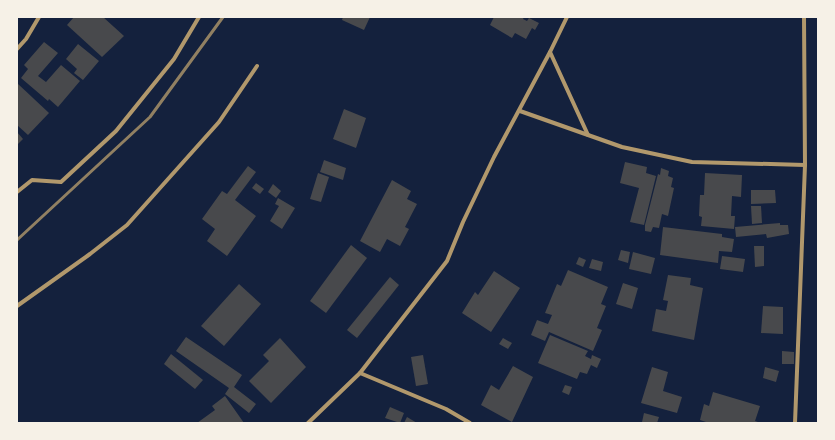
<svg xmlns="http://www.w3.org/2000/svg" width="835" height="440" viewBox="0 0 835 440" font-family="Overpass,sans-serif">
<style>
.building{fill:#48494c}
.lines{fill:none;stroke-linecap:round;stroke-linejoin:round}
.minor{stroke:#b1986c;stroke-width:4}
.rail{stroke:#918062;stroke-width:3}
</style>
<rect width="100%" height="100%" fill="#14213d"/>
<g class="building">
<path d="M74,17H103L124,36L102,57L67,25Z"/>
<path d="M343,17H370L364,30L342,20Z"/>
<path d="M494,17H524L523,19L527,21L529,18L539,23L535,30L532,28L526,39L515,33L512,38L490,25Z"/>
<path d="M44,42L58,53L38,76L46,82L61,65L80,81L58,107L49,99L48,101L21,78L28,69L24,65Z"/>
<path d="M78,44L99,61L83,80L74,73L77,69L66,59Z"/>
<path d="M17,83L49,113L28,135L17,125Z"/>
<path d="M344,109L366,118L356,148L333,139Z"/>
<path d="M17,132L23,139L17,145Z"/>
<path d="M324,160L346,168L343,180L320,172Z"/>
<path d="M625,162L647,167L646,173L656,176L644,225L630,222L639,188L620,183Z"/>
<path d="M248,166L256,172L235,200L256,216L227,256L207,241L215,229L202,219L222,191L227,194Z"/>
<path d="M661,168L669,171L668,176L673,178L671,187L674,188L668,216L662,214L659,228L653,227L651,232L645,231V225L658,174L660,175Z"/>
<path d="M318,173L329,177L321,202L310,199Z"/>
<path d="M705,173L742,175L741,197L732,196L731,216H735L734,229L701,226L702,217L699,216L700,195H704Z"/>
<path d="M392,180L411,191L407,199L417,204L405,227L409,229L400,246L387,239L380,252L360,241Z"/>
<path d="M256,183L264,189L260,194L252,188Z"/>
<path d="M273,184L281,191L276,198L268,192Z"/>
<path d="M751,190H775L776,203L751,204Z"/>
<path d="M278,198L295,208L282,229L270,221L279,206L275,204Z"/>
<path d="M751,206H761L762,223L752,224Z"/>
<path d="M780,223V225H788L789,234L767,238L766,234L736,237L735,227Z"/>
<path d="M663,227L722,234V237L734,239L732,252L719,251L718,263L660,255Z"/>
<path d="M351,245L367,258L326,313L310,301Z"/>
<path d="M754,246H764V266L755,267Z"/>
<path d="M621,250L630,252L628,263L618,260Z"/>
<path d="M633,252L655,258L651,274L629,269Z"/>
<path d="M722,256L745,259L743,272L720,269Z"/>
<path d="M579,257L586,260L583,267L576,264Z"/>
<path d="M592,259L603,262L601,271L589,268Z"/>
<path d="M568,270L608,287L601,304L606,306L597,328L602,330L593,351L549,332L545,341L531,335L537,320L548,324L552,315L545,313L557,284L561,286Z"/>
<path d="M494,271L520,288L491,332L462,313L475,292L478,295Z"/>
<path d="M668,275L691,278L690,285L703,288L694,340L652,331L656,309L666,311L668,301L663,300Z"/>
<path d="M390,277L399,285L357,338L347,330Z"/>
<path d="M623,283L638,288L632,309L616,304Z"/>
<path d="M239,284L261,304L224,346L201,326Z"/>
<path d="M763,306L783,307V334L761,333Z"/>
<path d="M550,335L588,351L585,356L591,359L592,355L601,359L597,368L591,365L587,374L580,372L577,379L538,363Z"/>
<path d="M186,337L242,375L234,387L256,404L249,413L225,394L229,388L176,351Z"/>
<path d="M280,338L306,367L271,403L249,381L269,361L263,355Z"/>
<path d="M503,338L512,343L508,349L499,344Z"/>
<path d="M782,351L794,352V364H782Z"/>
<path d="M171,354L203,380L195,389L164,364Z"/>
<path d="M423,355L428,384L416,386L411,357Z"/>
<path d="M513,366L533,377L512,422L481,405L491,385L499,390Z"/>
<path d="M652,367L668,372L663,391L682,397L677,413L641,403Z"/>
<path d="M765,367L779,371L776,382L763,378Z"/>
<path d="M565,385L572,387L569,395L562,392Z"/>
<path d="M713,392L760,406L755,421L761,423H709L700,420L704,404L709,406Z"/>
<path d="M225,396L244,423H197L215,410L212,406Z"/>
<path d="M390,407L404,413L400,423L385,418Z"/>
<path d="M644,413L659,417L657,423L642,422Z"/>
<path d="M407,417L417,423H404Z"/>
</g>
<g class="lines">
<g class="minor">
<path d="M17,49L26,39L39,17"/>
<path d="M550,52L588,135"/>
<path d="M520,111L622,147L692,162L805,165"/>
<path d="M17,192L32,180L61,182L116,131L174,59L199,17"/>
<path d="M17,306L90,254L127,225L219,122L257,66"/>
<path d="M360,373L446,409L470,423"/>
<path d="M308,423L360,373L447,261L463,222L494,157L550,52L567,17"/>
<path d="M795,423L805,165L804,17"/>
</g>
<path class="rail" d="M17,240L150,117L223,17"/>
</g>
<rect width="835" height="440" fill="none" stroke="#f6f1e7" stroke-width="36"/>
</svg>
